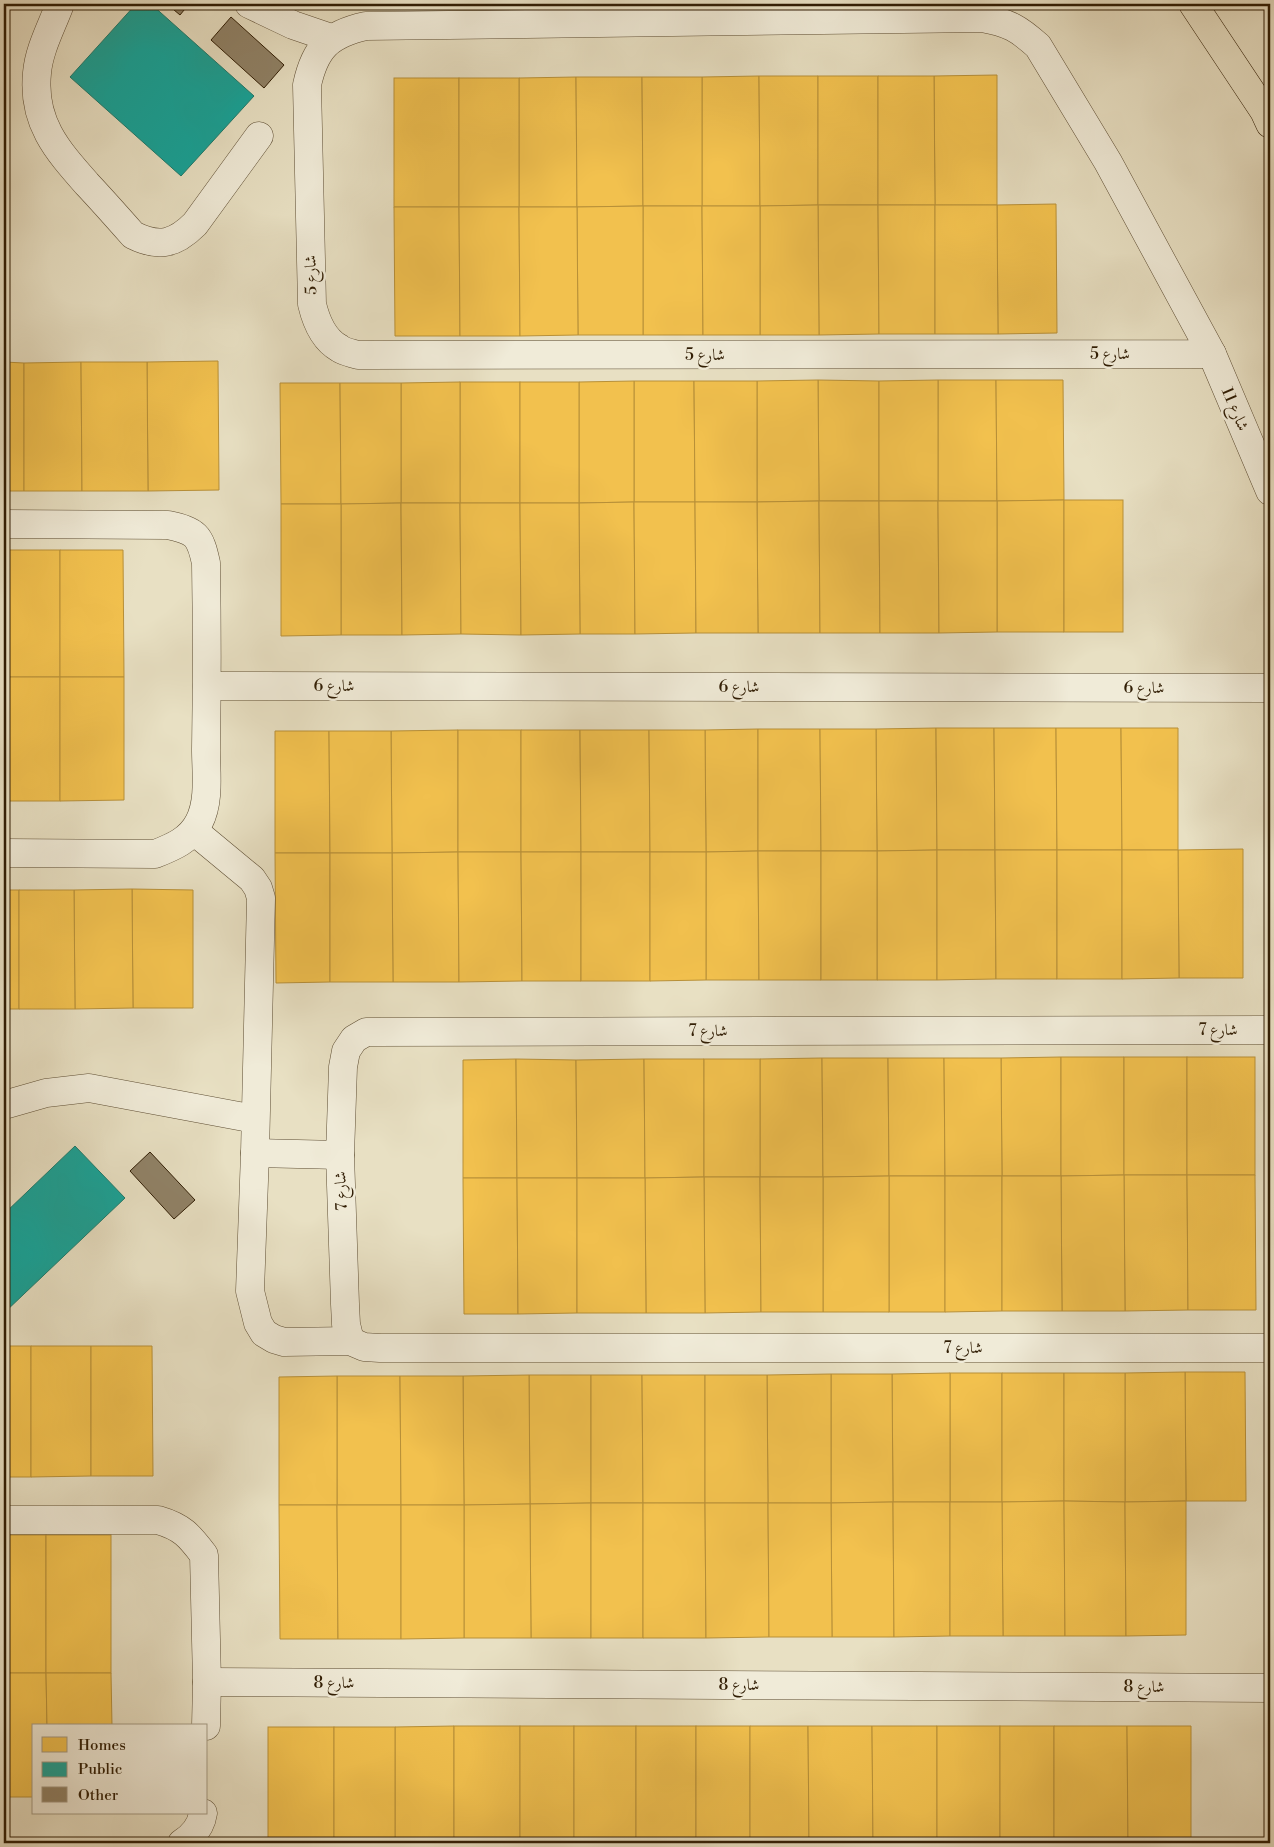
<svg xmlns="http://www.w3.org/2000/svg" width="1274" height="1847" viewBox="0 0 1274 1847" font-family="'Libre Bodoni',Amiri,serif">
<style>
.homes{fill:#f2c14e;stroke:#b89038}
.public{fill:#17a398;stroke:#1e7b6c}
.building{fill:#908267;stroke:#301d04}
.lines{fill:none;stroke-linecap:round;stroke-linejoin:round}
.minor-casing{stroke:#5e4e34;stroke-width:29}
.major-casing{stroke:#301d04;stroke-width:29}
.minor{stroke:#f0ebd8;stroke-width:28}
.major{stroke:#e8e0c3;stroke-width:28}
.labels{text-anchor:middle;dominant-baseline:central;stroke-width:5;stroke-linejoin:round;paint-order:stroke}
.street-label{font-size:16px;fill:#301d04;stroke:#f0ebd8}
</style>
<rect width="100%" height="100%" fill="#e8e0c3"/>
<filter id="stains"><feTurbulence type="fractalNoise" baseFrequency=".004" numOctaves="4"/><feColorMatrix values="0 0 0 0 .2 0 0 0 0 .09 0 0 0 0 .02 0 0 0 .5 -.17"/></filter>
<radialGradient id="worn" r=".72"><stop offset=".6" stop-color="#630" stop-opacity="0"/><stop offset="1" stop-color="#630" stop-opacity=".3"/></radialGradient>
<g class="homes">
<path d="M997,75V205H935L934,76Z"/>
<path d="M759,76L760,206H702V77Z"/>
<path d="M759,76H818V205L760,206Z"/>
<rect x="818" y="76" width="60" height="129"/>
<path d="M878,76H934L935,205H878Z"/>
<path d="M576,77L577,207H519V78Z"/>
<path d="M576,77H642L643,206L577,207Z"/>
<path d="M642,77H702V206H643Z"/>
<rect x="394" y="78" width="65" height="129"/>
<rect x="459" y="78" width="60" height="129"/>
<path d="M1056,204L1057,333L998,334L997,205Z"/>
<path d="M818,205H878L879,334L819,335Z"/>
<path d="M818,205L819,335H760V206Z"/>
<path d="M878,205H935V334H879Z"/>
<path d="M935,205H997L998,334H935Z"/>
<path d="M643,206H702L703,335H643Z"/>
<path d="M643,206V335H578L577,207Z"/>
<path d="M702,206H760V335H703Z"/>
<path d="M394,207H459L460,336H395Z"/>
<path d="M459,207H519L520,336H460Z"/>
<path d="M519,207H577L578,335L520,336Z"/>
<path d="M218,361L219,490L148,491L147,362Z"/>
<path d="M4,362L24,363V491H4Z"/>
<path d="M81,362L82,491H24V363Z"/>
<path d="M81,362H147L148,491H82Z"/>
<path d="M818,380L879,381V501H819Z"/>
<path d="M818,380L819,501L757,502V381Z"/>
<path d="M938,380H996L997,501H938Z"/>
<path d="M938,380V501H879V381Z"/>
<path d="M996,380H1063L1064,500L997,501Z"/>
<path d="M634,381H694L695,502H634Z"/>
<path d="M634,381V502L579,503V382Z"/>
<path d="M694,381H757V502H695Z"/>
<rect x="460" y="382" width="60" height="121"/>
<path d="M460,382V503H401V383Z"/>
<rect x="520" y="382" width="59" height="121"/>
<path d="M280,383H340L341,504H281Z"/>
<path d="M340,383H401V503L341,504Z"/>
<path d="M1064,500V632H997V501Z"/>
<rect x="1064" y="500" width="59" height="132"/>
<path d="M819,501L820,633H758L757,502Z"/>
<path d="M819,501H879L880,633H820Z"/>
<path d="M879,501H938L939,633H880Z"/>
<path d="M938,501H997V632L939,633Z"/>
<path d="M634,502L635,634H580L579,503Z"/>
<path d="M634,502H695L696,633L635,634Z"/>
<path d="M695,502H757L758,633H696Z"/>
<path d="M401,503L402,635H341V504Z"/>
<path d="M401,503H460L461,634L402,635Z"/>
<path d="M460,503H520L521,635L461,634Z"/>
<path d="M520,503H579L580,634L521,635Z"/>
<path d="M281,504H341V635L281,636Z"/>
<rect x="4" y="550" width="56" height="127"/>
<path d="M60,550H123L124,677H60Z"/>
<rect x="4" y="677" width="56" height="124"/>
<path d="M60,677H124V800L60,801Z"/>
<path d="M936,728L937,850L877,851L876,729Z"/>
<path d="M936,728H994L995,850H937Z"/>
<path d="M994,728H1056L1057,850H995Z"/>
<path d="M1056,728H1121L1122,850H1057Z"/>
<path d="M1121,728H1178V850H1122Z"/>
<path d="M758,729V851L706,852L705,730Z"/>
<path d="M758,729H820L821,851H758Z"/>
<path d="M820,729H876L877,851H821Z"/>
<path d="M458,730V852L392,853L391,731Z"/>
<rect x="458" y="730" width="63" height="122"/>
<path d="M521,730H580L581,852H521Z"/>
<path d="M580,730H649L650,852H581Z"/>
<path d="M649,730H705L706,852H650Z"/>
<path d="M275,731H329L330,853H275Z"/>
<path d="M329,731H391L392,853H330Z"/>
<path d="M1243,849V978H1179L1178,850Z"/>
<path d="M937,850V980H877V851Z"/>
<path d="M937,850H995L996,979L937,980Z"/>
<path d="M995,850H1057V979H996Z"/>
<rect x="1057" y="850" width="65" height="129"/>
<path d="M1122,850H1178L1179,978L1122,979Z"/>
<path d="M758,851L759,980H706V852Z"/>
<path d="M758,851H821V980H759Z"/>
<rect x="821" y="851" width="56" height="129"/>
<path d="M458,852L459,982H393L392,853Z"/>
<path d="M458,852H521L522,981L459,982Z"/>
<path d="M521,852H581V981H522Z"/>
<rect x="581" y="852" width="69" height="129"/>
<path d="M650,852H706V980L650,981Z"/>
<path d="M275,853H330V982L276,983Z"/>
<path d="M330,853H392L393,982H330Z"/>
<path d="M132,889L193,890V1008H133Z"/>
<path d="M132,889L133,1008L75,1009L74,890Z"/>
<rect x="4" y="890" width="15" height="119"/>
<path d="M19,890H74L75,1009H19Z"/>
<path d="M1061,1057V1176H1002L1001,1058Z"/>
<path d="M1061,1057H1124V1175L1061,1176Z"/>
<rect x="1124" y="1057" width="63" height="118"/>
<rect x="1187" y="1057" width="68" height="118"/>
<path d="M822,1058L823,1177H760V1059Z"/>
<path d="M822,1058H888L889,1176L823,1177Z"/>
<path d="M888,1058H944L945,1176H889Z"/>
<path d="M944,1058H1001L1002,1176H945Z"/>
<path d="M516,1059L517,1178H463V1060Z"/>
<path d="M516,1059L576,1060L577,1178H517Z"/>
<path d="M644,1059L645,1178H577L576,1060Z"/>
<path d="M644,1059H704V1177L645,1178Z"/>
<rect x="704" y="1059" width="56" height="118"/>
<path d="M1124,1175H1187L1188,1310L1125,1311Z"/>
<path d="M1124,1175L1125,1311H1062L1061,1176Z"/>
<path d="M1187,1175H1255L1256,1310H1188Z"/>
<rect x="889" y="1176" width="56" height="136"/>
<path d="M889,1176V1312H823V1177Z"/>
<path d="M945,1176H1002V1311L945,1312Z"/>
<path d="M1002,1176H1061L1062,1311H1002Z"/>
<path d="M704,1177H760L761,1312L705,1313Z"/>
<path d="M704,1177L705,1313H646L645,1178Z"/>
<path d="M760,1177H823V1312H761Z"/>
<path d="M463,1178H517L518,1314H464Z"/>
<path d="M517,1178H577V1313L518,1314Z"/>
<path d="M577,1178H645L646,1313H577Z"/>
<rect x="4" y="1346" width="27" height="131"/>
<path d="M31,1346H91V1476L31,1477Z"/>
<path d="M91,1346H152L153,1476H91Z"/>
<path d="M1185,1372H1245L1246,1501H1186Z"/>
<path d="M1185,1372L1186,1501L1125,1502V1373Z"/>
<rect x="950" y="1373" width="52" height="129"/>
<path d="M950,1373V1502H893L892,1374Z"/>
<path d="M1002,1373H1064V1501L1002,1502Z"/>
<path d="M1064,1373H1125V1502L1064,1501Z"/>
<path d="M831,1374H892L893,1502L831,1503Z"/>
<path d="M831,1374V1503H768L767,1375Z"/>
<path d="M529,1375H591V1503L530,1504Z"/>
<path d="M529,1375L530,1504L464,1505L463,1376Z"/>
<path d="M591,1375H642L643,1503H591Z"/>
<path d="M642,1375H705V1503H643Z"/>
<path d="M705,1375H767L768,1503H705Z"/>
<path d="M337,1376H400L401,1505H337Z"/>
<path d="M337,1376V1505H279V1377Z"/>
<path d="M400,1376H463L464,1505H401Z"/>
<path d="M1064,1501L1065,1636H1003L1002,1502Z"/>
<path d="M1064,1501L1125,1502L1126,1636H1065Z"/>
<path d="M1186,1501V1635L1126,1636L1125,1502Z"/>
<path d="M893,1502L894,1637H832L831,1503Z"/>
<path d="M893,1502H950V1636L894,1637Z"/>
<path d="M950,1502H1002L1003,1636H950Z"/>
<path d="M591,1503V1638H531L530,1504Z"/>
<rect x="591" y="1503" width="52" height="135"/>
<path d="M643,1503H705L706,1638H643Z"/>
<path d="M705,1503H768L769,1637L706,1638Z"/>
<path d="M768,1503H831L832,1637H769Z"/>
<path d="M530,1504L531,1638H464V1505Z"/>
<path d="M279,1505H337L338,1639H280Z"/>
<path d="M337,1505H401V1639H338Z"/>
<path d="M401,1505H464V1638L401,1639Z"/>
<rect x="4" y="1535" width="42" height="138"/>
<rect x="46" y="1535" width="65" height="138"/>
<path d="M4,1673H46L47,1726H34V1797H4Z"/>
<path d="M46,1673H111L112,1726H47Z"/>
<path d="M454,1726V1843H395V1727Z"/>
<rect x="454" y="1726" width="66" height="117"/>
<rect x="520" y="1726" width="54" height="117"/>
<rect x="574" y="1726" width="62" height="117"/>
<rect x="636" y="1726" width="60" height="117"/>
<rect x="696" y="1726" width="54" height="117"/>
<path d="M750,1726H808L809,1843H750Z"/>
<path d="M808,1726H872L873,1843H809Z"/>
<path d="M872,1726H937V1843H873Z"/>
<rect x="937" y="1726" width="63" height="117"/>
<rect x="1000" y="1726" width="54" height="117"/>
<path d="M1054,1726H1127L1128,1843H1054Z"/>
<path d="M1127,1726H1191V1843H1128Z"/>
<rect x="268" y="1727" width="66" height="116"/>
<rect x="334" y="1727" width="61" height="116"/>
</g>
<g class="public">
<path d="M136,4H151L254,96L181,176L70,77Z"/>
<path d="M75,1146L125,1198L4,1313V1214Z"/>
</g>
<g class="building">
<path d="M167,4H189L180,15Z"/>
<path d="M231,17L284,65L264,88L211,40Z"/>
<path d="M150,1152L195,1200L174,1219L130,1171Z"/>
</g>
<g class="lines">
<defs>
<g id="minor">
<path d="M60,4C52,26 39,49 37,73C32,122 57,150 87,184C103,201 118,218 133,235C159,248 175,244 195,224L259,136"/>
<path d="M249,4L293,25L331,38"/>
<path d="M982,18C1009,23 1018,28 1038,46L1108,162L1212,354L358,355C352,353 344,352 339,348C323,339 316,321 312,304L307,85C315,48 329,34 366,26Z"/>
<path d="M1212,354L1270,491"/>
<path d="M4,524L168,525C196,531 200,535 206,563C207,625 207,688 206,750C206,772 210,801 199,822C190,840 173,847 155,854L4,853"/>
<path d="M207,686L1270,688"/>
<path d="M194,831L252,879L258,888L261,898L255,1153L250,1291L258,1323L264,1333L274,1339L284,1342L350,1341L364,1347L380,1348H1270"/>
<path d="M4,1105L46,1093L89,1088L255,1119"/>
<path d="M255,1153L340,1155"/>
<path d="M350,1341L346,1324L345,1304L340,1155L343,1067L346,1051L354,1039L366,1032L1270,1030"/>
<path d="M4,1520H158C182,1527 189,1535 204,1555L207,1682L206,1726"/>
<path d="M207,1682L1270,1688"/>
<path d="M182,1843C193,1836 201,1827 203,1813"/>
</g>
<path id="major" d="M1193,4L1264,111L1270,124"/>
</defs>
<use href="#minor" class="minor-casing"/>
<use href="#major" class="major-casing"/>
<use href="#minor" class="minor"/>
<use href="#major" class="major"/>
</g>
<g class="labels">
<g class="street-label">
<text transform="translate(311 275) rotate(-91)">شارع 5</text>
<text x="1110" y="354">شارع 5</text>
<text x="705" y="355">شارع 5</text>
<text transform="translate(1235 409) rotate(67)">شارع 11</text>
<text x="334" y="686">شارع 6</text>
<text x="739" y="687">شارع 6</text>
<text x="1144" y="688">شارع 6</text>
<text x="1218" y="1030">شارع 7</text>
<text x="708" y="1031">شارع 7</text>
<text transform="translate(341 1191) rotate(-92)">شارع 7</text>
<text x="963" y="1348">شارع 7</text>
<text x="334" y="1683">شارع 8</text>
<text x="739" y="1685">شارع 8</text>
<text x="1144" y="1687">شارع 8</text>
</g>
</g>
<rect width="1274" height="1847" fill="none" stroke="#e8e0c3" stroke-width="20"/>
<rect x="5" y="5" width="1264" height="1837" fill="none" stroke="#301d04" stroke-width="2.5"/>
<rect x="10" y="10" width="1254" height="1827" fill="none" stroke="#301d04"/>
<rect x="32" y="1724" width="175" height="90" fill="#f0ebd8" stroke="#a39983"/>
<rect x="42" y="1737" width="25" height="15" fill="#f2c14e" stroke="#a39983"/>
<text x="78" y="1750" font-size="15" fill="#301d04">Homes</text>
<rect x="42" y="1762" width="25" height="15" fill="#17a398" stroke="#a39983"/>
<text x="78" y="1774" font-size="15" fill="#301d04">Public</text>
<rect x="42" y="1787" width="25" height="15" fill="#908267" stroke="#a39983"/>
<text x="78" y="1800" font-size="15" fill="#301d04">Other</text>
<rect width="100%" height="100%" filter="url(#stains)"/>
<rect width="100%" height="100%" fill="url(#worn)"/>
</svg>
